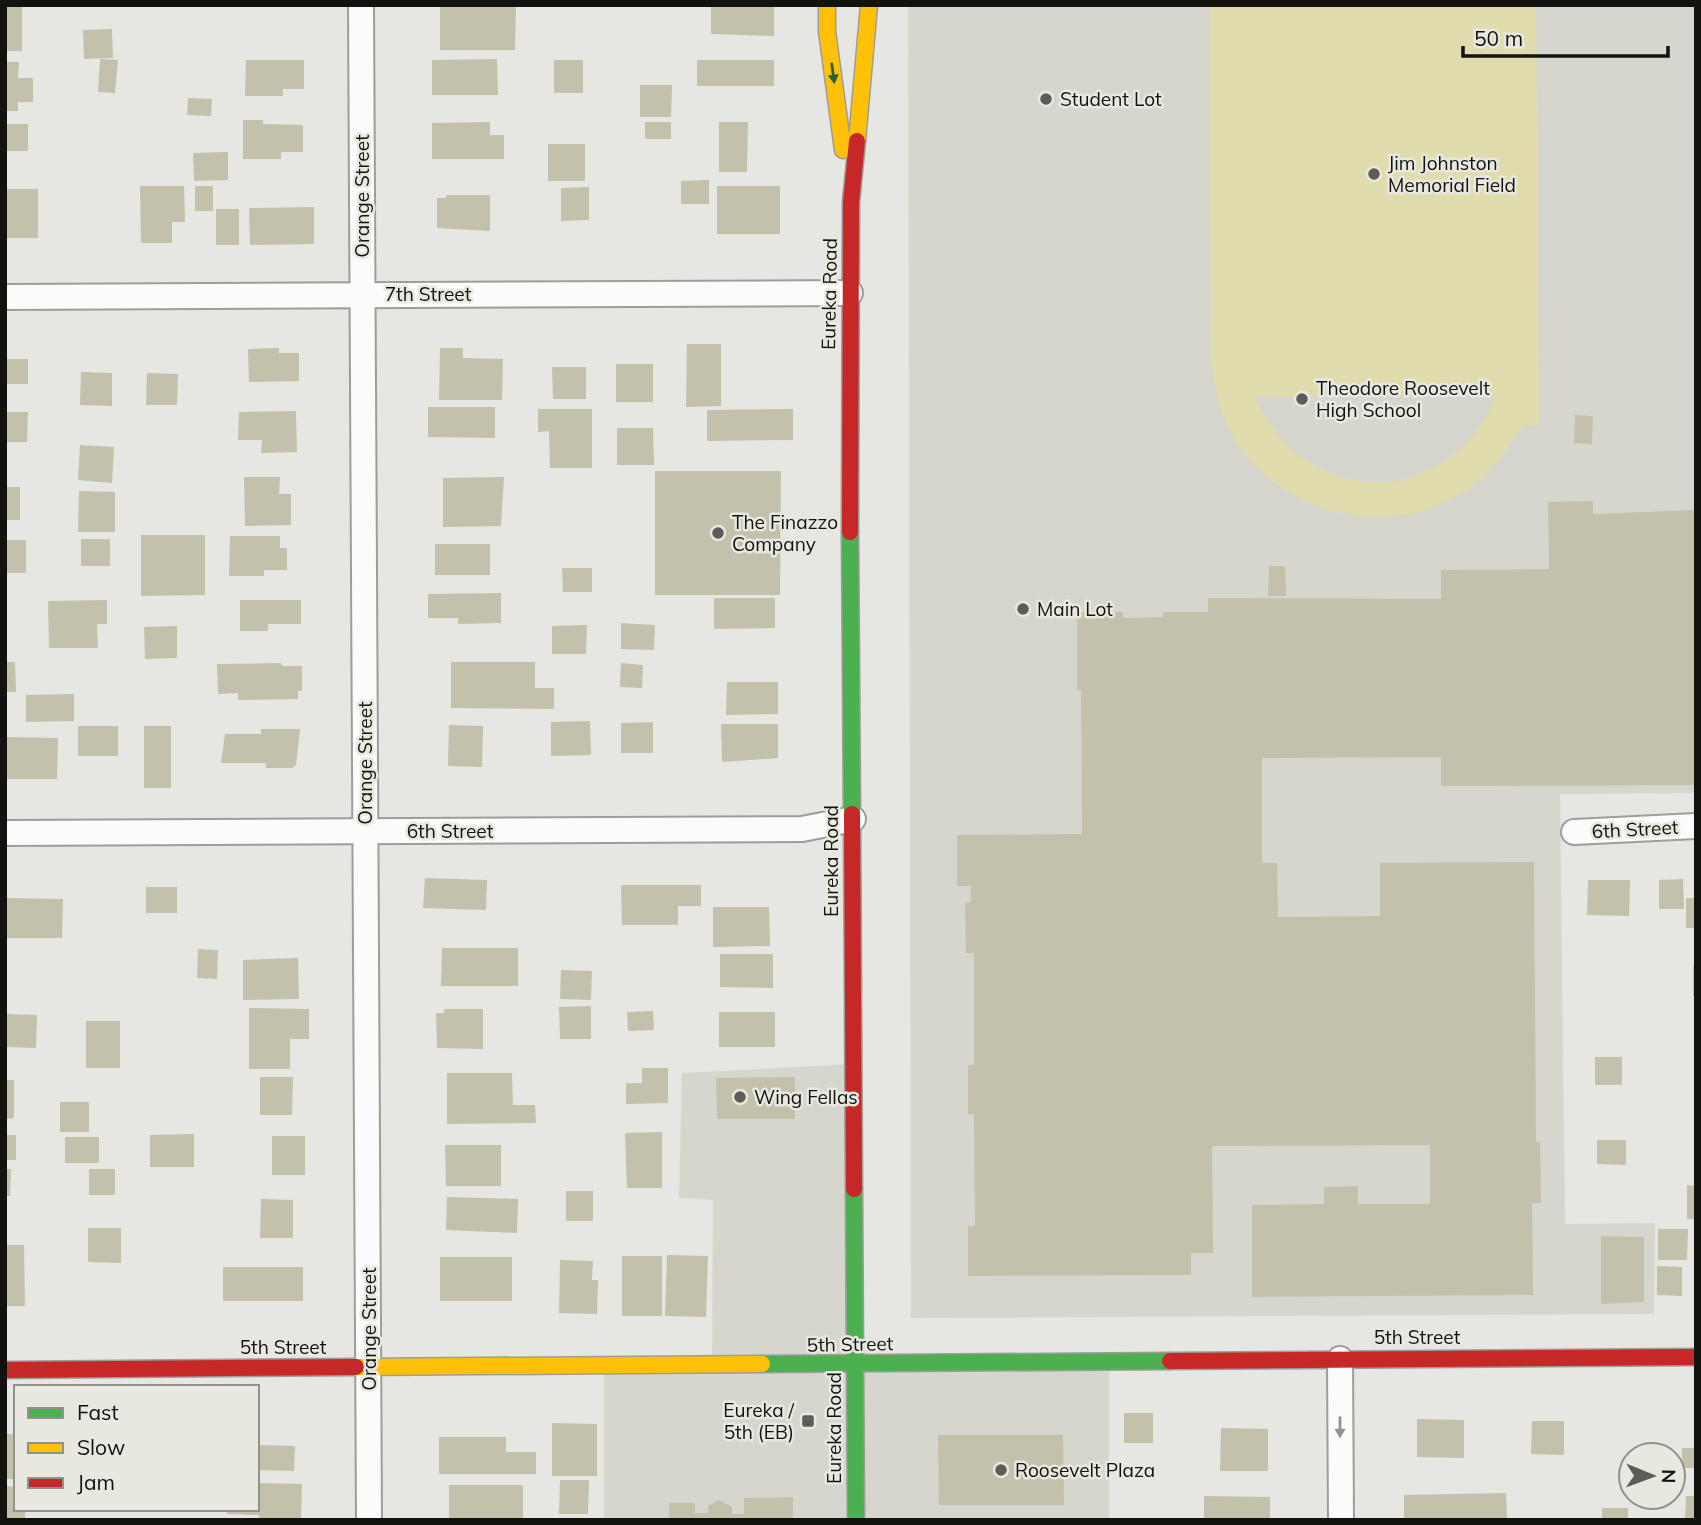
<svg xmlns="http://www.w3.org/2000/svg" width="1701" height="1525" viewBox="0 0 1701 1525" font-family="Mulish,sans-serif">
<style>
.built{fill:#d7d6ce}
.green{fill:#e0dcad;fill-rule:evenodd}
.building{fill:#c3c1ab}
.lines{fill:none;stroke-linecap:round;stroke-linejoin:round}
.street-casing{stroke:#9d9d9a;stroke-width:28}
.fast-casing{stroke:#9d9d9a;stroke-width:19}
.slow-casing{stroke:#9d9d9a;stroke-width:19}
.jam-casing{stroke:#9d9d9a;stroke-width:19}
.street{stroke:#fbfbfb;stroke-width:24}
.fast{stroke:#4caf50;stroke-width:16}
.slow{stroke:#ffc107;stroke-width:16}
.jam{stroke:#c62828;stroke-width:16}
.oneway{fill:#2f6030}
.oneway2{fill:#929291}
.poi-dot{fill:#5c5c59;stroke:#e8e8e0;stroke-width:2.5}
.labels{text-anchor:middle;dominant-baseline:central;stroke-width:5;stroke-linejoin:round;paint-order:stroke}
.poi-label{font-size:19px;fill:#12120f;stroke:#e8e8e0;text-anchor:start}
.street-label{font-size:19px;fill:#12120f;stroke:#e8e8e0}
</style>
<rect width="100%" height="100%" fill="#e6e6e2"/>
<g class="built">
<path d="M908,5H1696V793L1560,794L1565,1224L1655,1223L1654,1314L911,1318Z"/>
<path d="M852,1064L855,1365L1109,1361V1520H604V1366L712,1365L713,1200L679,1198L682,1073Z"/>
</g>
<path class="green" d="M1209,5H1536L1539,425H1523C1510,445 1498,464 1480,480C1409,542 1292,523 1239,446C1220,420 1214,387 1211,355ZM1495,395C1490,415 1477,433 1461,448C1391,513 1290,481 1255,397Z"/>
<g class="building">
<rect x="5" y="5" width="17" height="46"/>
<path d="M440,5H516L515,50H440Z"/>
<path d="M711,5H774V36L711,34Z"/>
<path d="M112,29L113,58L84,59L83,30Z"/>
<path d="M100,59L118,60L115,93L98,92Z"/>
<path d="M497,59L498,95H432V60Z"/>
<path d="M246,60H304V89H283V96H245Z"/>
<rect x="554" y="60" width="29" height="33"/>
<rect x="697" y="60" width="77" height="26"/>
<path d="M5,62H19L18,78H33V102H18V111H5Z"/>
<path d="M640,85H672L671,117H640Z"/>
<path d="M188,98L212,99L211,116L187,115Z"/>
<path d="M243,120H263V124L303,125V152H281V159H243Z"/>
<path d="M490,122V135H504V159H432V123Z"/>
<rect x="645" y="122" width="26" height="17"/>
<path d="M719,122H748L747,172H719Z"/>
<rect x="5" y="124" width="23" height="27"/>
<rect x="548" y="144" width="37" height="37"/>
<path d="M228,152V180L194,181L193,153Z"/>
<path d="M709,180V204H681V181Z"/>
<path d="M140,186H184L185,222H172V243H141Z"/>
<rect x="195" y="186" width="18" height="25"/>
<rect x="717" y="186" width="63" height="48"/>
<path d="M589,187V220L561,221V188Z"/>
<rect x="5" y="189" width="33" height="49"/>
<path d="M446,195H490V231L437,228V198H446Z"/>
<path d="M314,207V244L250,245L249,208Z"/>
<rect x="216" y="209" width="23" height="36"/>
<path d="M687,344H721V406L686,407Z"/>
<path d="M279,348V353H299V381L249,382L248,349Z"/>
<path d="M440,348H463V358L503,359L502,400H439Z"/>
<rect x="5" y="359" width="23" height="25"/>
<rect x="616" y="364" width="37" height="38"/>
<path d="M552,367H586V399H553Z"/>
<path d="M81,372L112,373V406L80,405Z"/>
<path d="M147,373L178,374L177,405H146Z"/>
<path d="M428,407H495V438L428,437Z"/>
<path d="M538,409H592V468H550L549,431L538,432Z"/>
<path d="M793,409V440L707,441V410Z"/>
<path d="M296,411L297,452L261,453L262,440H238L239,412Z"/>
<path d="M5,412H28L27,442H5Z"/>
<path d="M1575,415L1593,416L1592,444L1574,443Z"/>
<path d="M617,428H653L654,465H617Z"/>
<path d="M80,445L114,447L112,483L78,480Z"/>
<path d="M655,471H781L780,595H655Z"/>
<path d="M244,477H280L279,494H291V525L245,526Z"/>
<path d="M504,477L501,526L443,527V478Z"/>
<rect x="5" y="487" width="15" height="33"/>
<path d="M79,491L115,492V532H78Z"/>
<path d="M1593,501V514L1696,510V785L1441,786V757L1262,758V863H1277L1278,917L1380,916V863L1534,862L1536,1142H1540L1541,1203H1532L1533,1295L1252,1297V1205L1324,1204V1187L1358,1186V1204H1430V1145L1212,1146L1213,1253H1191V1275L968,1276V1226H975L974,1114H968V1065H974V953H966L965,903L971,902V886H957V835L1082,834L1081,690H1077V612H1123V618L1163,617V612H1208V598L1441,599V570L1549,569L1548,502Z"/>
<path d="M141,535H205V595L141,596Z"/>
<path d="M230,536H280V548H287V570H264V576H229Z"/>
<rect x="81" y="539" width="29" height="27"/>
<rect x="5" y="540" width="21" height="33"/>
<rect x="435" y="544" width="55" height="31"/>
<path d="M1269,566H1285L1286,596H1268Z"/>
<path d="M562,568H592V592H563Z"/>
<path d="M501,593V623L458,624V618H428V594Z"/>
<path d="M714,598H775V628L714,629Z"/>
<path d="M107,600V624H97L98,648H49L48,601Z"/>
<path d="M240,600H301V624H268V631H240Z"/>
<path d="M621,623L655,625L654,650L621,649Z"/>
<path d="M587,625L586,654H552V626Z"/>
<path d="M177,626V658L145,659L144,627Z"/>
<path d="M5,662H15L16,692H5Z"/>
<path d="M451,662H535V688H554V709L451,708Z"/>
<path d="M281,663L282,666H302V691H298V699L238,700V693L218,694L217,664Z"/>
<path d="M621,663L643,665L642,688L620,687Z"/>
<path d="M727,682H778V714L726,715Z"/>
<path d="M74,694V721L26,722V695Z"/>
<path d="M590,721L591,755L551,756V722Z"/>
<path d="M653,722V753H621V723Z"/>
<path d="M721,724H778V758L722,762Z"/>
<path d="M449,725L483,726L482,767L448,766Z"/>
<rect x="78" y="726" width="40" height="30"/>
<rect x="144" y="726" width="27" height="62"/>
<path d="M261,729H300L296,765L292,768H266V763H221L225,734H261Z"/>
<path d="M5,737L58,738L57,779H5Z"/>
<path d="M425,878L487,880L486,910L423,908Z"/>
<path d="M1683,879L1684,909H1659V880Z"/>
<path d="M1588,880H1630L1629,916L1587,915Z"/>
<path d="M621,885H701V906H678V925H622Z"/>
<rect x="146" y="887" width="31" height="26"/>
<path d="M5,898L63,899L62,938H5Z"/>
<rect x="1686" y="898" width="10" height="30"/>
<path d="M713,907H769L770,946L713,947Z"/>
<path d="M442,948H518V986H441Z"/>
<path d="M198,949L218,950L217,979L197,978Z"/>
<path d="M720,954H773V988L720,987Z"/>
<path d="M298,958L299,999L243,1000V960Z"/>
<rect x="1693" y="965" width="3" height="31"/>
<path d="M561,970L592,971L591,1000L560,999Z"/>
<path d="M591,1006V1039H560L559,1007Z"/>
<path d="M249,1008L309,1009V1039H290V1069H249Z"/>
<path d="M444,1009H483V1049L437,1048L436,1013H444Z"/>
<path d="M653,1011L654,1030L628,1031L627,1012Z"/>
<rect x="719" y="1012" width="56" height="35"/>
<path d="M5,1014L37,1015L36,1048L5,1047Z"/>
<rect x="86" y="1021" width="34" height="47"/>
<rect x="1595" y="1057" width="27" height="28"/>
<path d="M642,1068H668V1103L626,1104V1083H642Z"/>
<path d="M447,1073H512L513,1105H535L536,1123L447,1124Z"/>
<path d="M260,1077H293L292,1115H260Z"/>
<path d="M795,1077V1119H717L716,1078Z"/>
<path d="M5,1080H14V1118L5,1119Z"/>
<rect x="60" y="1102" width="29" height="30"/>
<path d="M662,1132V1188H627L625,1133Z"/>
<path d="M194,1134V1167H150V1135Z"/>
<rect x="5" y="1135" width="11" height="25"/>
<rect x="272" y="1136" width="33" height="39"/>
<rect x="65" y="1137" width="34" height="26"/>
<path d="M1597,1140H1626V1165L1597,1164Z"/>
<path d="M445,1145H501V1186H446Z"/>
<path d="M5,1169H11L10,1196H5Z"/>
<rect x="89" y="1169" width="26" height="26"/>
<path d="M1687,1185L1696,1186V1219H1687Z"/>
<rect x="566" y="1191" width="27" height="30"/>
<path d="M447,1197L518,1199L517,1233L446,1230Z"/>
<path d="M261,1199L293,1200V1238H260Z"/>
<path d="M88,1228H121V1263L88,1262Z"/>
<path d="M1658,1229H1688L1687,1260H1658Z"/>
<path d="M1601,1236L1644,1237V1302L1601,1304Z"/>
<path d="M5,1245H24L25,1306H5Z"/>
<path d="M667,1255L708,1256L706,1317L665,1316Z"/>
<rect x="622" y="1256" width="40" height="60"/>
<rect x="440" y="1257" width="72" height="44"/>
<path d="M560,1260L593,1261L592,1280H598L597,1314L559,1313Z"/>
<path d="M1657,1266L1682,1267V1296L1657,1295Z"/>
<rect x="223" y="1267" width="80" height="34"/>
<rect x="1124" y="1413" width="29" height="30"/>
<path d="M1417,1419L1464,1420V1458L1417,1457Z"/>
<path d="M1532,1421H1564V1455L1531,1454Z"/>
<path d="M552,1423L597,1424V1476H552Z"/>
<path d="M1221,1428L1268,1429V1471H1220Z"/>
<rect x="5" y="1434" width="11" height="45"/>
<path d="M938,1435H1063L1064,1505H939Z"/>
<path d="M439,1437H506V1452H536V1474H439Z"/>
<path d="M257,1445L295,1446L294,1471L257,1470Z"/>
<rect x="1682" y="1448" width="14" height="20"/>
<path d="M560,1480H589L588,1514H559Z"/>
<path d="M257,1483L302,1484L301,1520H259V1515L227,1514V1509H257Z"/>
<rect x="449" y="1485" width="74" height="33"/>
<path d="M5,1486L16,1487V1509H25V1520L5,1519Z"/>
<path d="M1506,1493L1507,1520H1404V1495Z"/>
<path d="M1204,1496L1270,1497V1520H1204Z"/>
<path d="M1686,1496H1696V1520H1685Z"/>
<path d="M793,1497V1520H669V1503H695V1513H708V1506L719,1500L732,1507V1514H744V1498Z"/>
<rect x="1602" y="1508" width="26" height="12"/>
</g>
<g class="lines">
<defs>
<g id="street">
<path d="M361,5L369,1520"/>
<path d="M5,297L850,293"/>
<path d="M1574,832L1696,826"/>
<path d="M5,833L802,829L853,819"/>
<path d="M1340,1359L1341,1520"/>
</g>
<g id="fast">
<path d="M850,532L852,814"/>
<path d="M854,1189L856,1520"/>
<path d="M762,1364L1170,1361"/>
</g>
<g id="slow">
<path d="M827,5V31L843,150"/>
<path d="M857,141L869,5"/>
<path d="M356,1367L762,1364"/>
</g>
<g id="jam">
<path d="M850,532L851,202L857,141"/>
<path d="M852,814L854,1189"/>
<path d="M1170,1361L1696,1357"/>
<path d="M5,1370L356,1367"/>
</g>
</defs>
<use href="#street" class="street-casing"/>
<use href="#fast" class="fast-casing"/>
<use href="#slow" class="slow-casing"/>
<use href="#jam" class="jam-casing"/>
<use href="#street" class="street"/>
<use href="#fast" class="fast"/>
<use href="#slow" class="slow"/>
<use href="#jam" class="jam"/>
</g>
<defs><path id="oneway-solid" d="M-6-.8H1V-3.2L6.5 0L1 3.2V.8H-6Z" transform="scale(1.75)"/></defs>
<use class="oneway" href="#oneway-solid" transform="translate(833 73) rotate(82)"/>
<use class="oneway2" href="#oneway-solid" transform="translate(1340 1427) rotate(90)"/>
<g class="poi-dot">
<circle cx="1046" cy="99" r="7"/>
<circle cx="1374" cy="174" r="7"/>
<circle cx="1302" cy="399" r="7"/>
<circle cx="718" cy="533" r="7"/>
<circle cx="1023" cy="609" r="7"/>
<circle cx="740" cy="1097" r="7"/>
<rect x="801" y="1414" width="14" height="14" rx="3.5"/>
<circle cx="1001" cy="1470" r="7"/>
</g>
<g class="labels">
<g class="poi-label">
<text x="1060" y="99">Student Lot</text>
<text x="1388" y="163">Jim Johnston<tspan x="1388" dy="22">Memorial Field</tspan></text>
<text x="1316" y="388">Theodore Roosevelt<tspan x="1316" dy="22">High School</tspan></text>
<text x="732" y="522">The Finazzo<tspan x="732" dy="22">Company</tspan></text>
<text x="1037" y="609">Main Lot</text>
<text x="754" y="1097">Wing Fellas</text>
<text x="794" y="1410" text-anchor="end">Eureka /<tspan x="794" dy="22">5th (EB)</tspan></text>
<text x="1015" y="1470">Roosevelt Plaza</text>
</g>
<g class="street-label">
<text transform="translate(362 196) rotate(-90)">Orange Street</text>
<text x="428" y="294">7th Street</text>
<text transform="translate(829 294) rotate(-89)">Eureka Road</text>
<text transform="translate(365 763) rotate(-90)">Orange Street</text>
<text transform="translate(1635 829) rotate(-3)">6th Street</text>
<text x="450" y="831">6th Street</text>
<text transform="translate(831 861) rotate(-90)">Eureka Road</text>
<text transform="translate(369 1329) rotate(-90)">Orange Street</text>
<text x="1417" y="1337">5th Street</text>
<text transform="translate(850 1344) rotate(-1)">5th Street</text>
<text x="283" y="1347">5th Street</text>
<text transform="translate(834 1428) rotate(-90)">Eureka Road</text>
</g>
</g>
<rect width="1701" height="1525" fill="none" stroke="#12120f" stroke-width="14"/>
<rect x="14" y="1385" width="245" height="126" fill="#e8e8e0" stroke="#92928c" stroke-width="2"/>
<rect x="28" y="1408" width="35" height="10" fill="#4caf50" stroke="#92928c" stroke-width="2"/>
<text x="77" y="1420" font-size="21" fill="#12120f">Fast</text>
<rect x="28" y="1443" width="35" height="10" fill="#ffc107" stroke="#92928c" stroke-width="2"/>
<text x="77" y="1455" font-size="21" fill="#12120f">Slow</text>
<rect x="28" y="1478" width="35" height="10" fill="#c62828" stroke="#92928c" stroke-width="2"/>
<text x="77" y="1490" font-size="21" fill="#12120f">Jam</text>
<g transform="translate(1652 1476) rotate(91)"><circle r="33" fill="#e8e8e0" stroke="#92928c" stroke-width="2"/>
<path d="M0-5L12 26L0 18L-12 26Z" fill="#5c5c59"/>
<text y="-10" font-size="19" font-weight="bold" text-anchor="middle" fill="#12120f">N</text>
</g>
<path d="M1463 46v10h205v-10" fill="none" stroke="#12120f" stroke-width="3.5"/>
<text x="1474" y="46" font-size="21" fill="#12120f" stroke="#e8e8e0" stroke-width="5" paint-order="stroke">50 m</text>
</svg>
